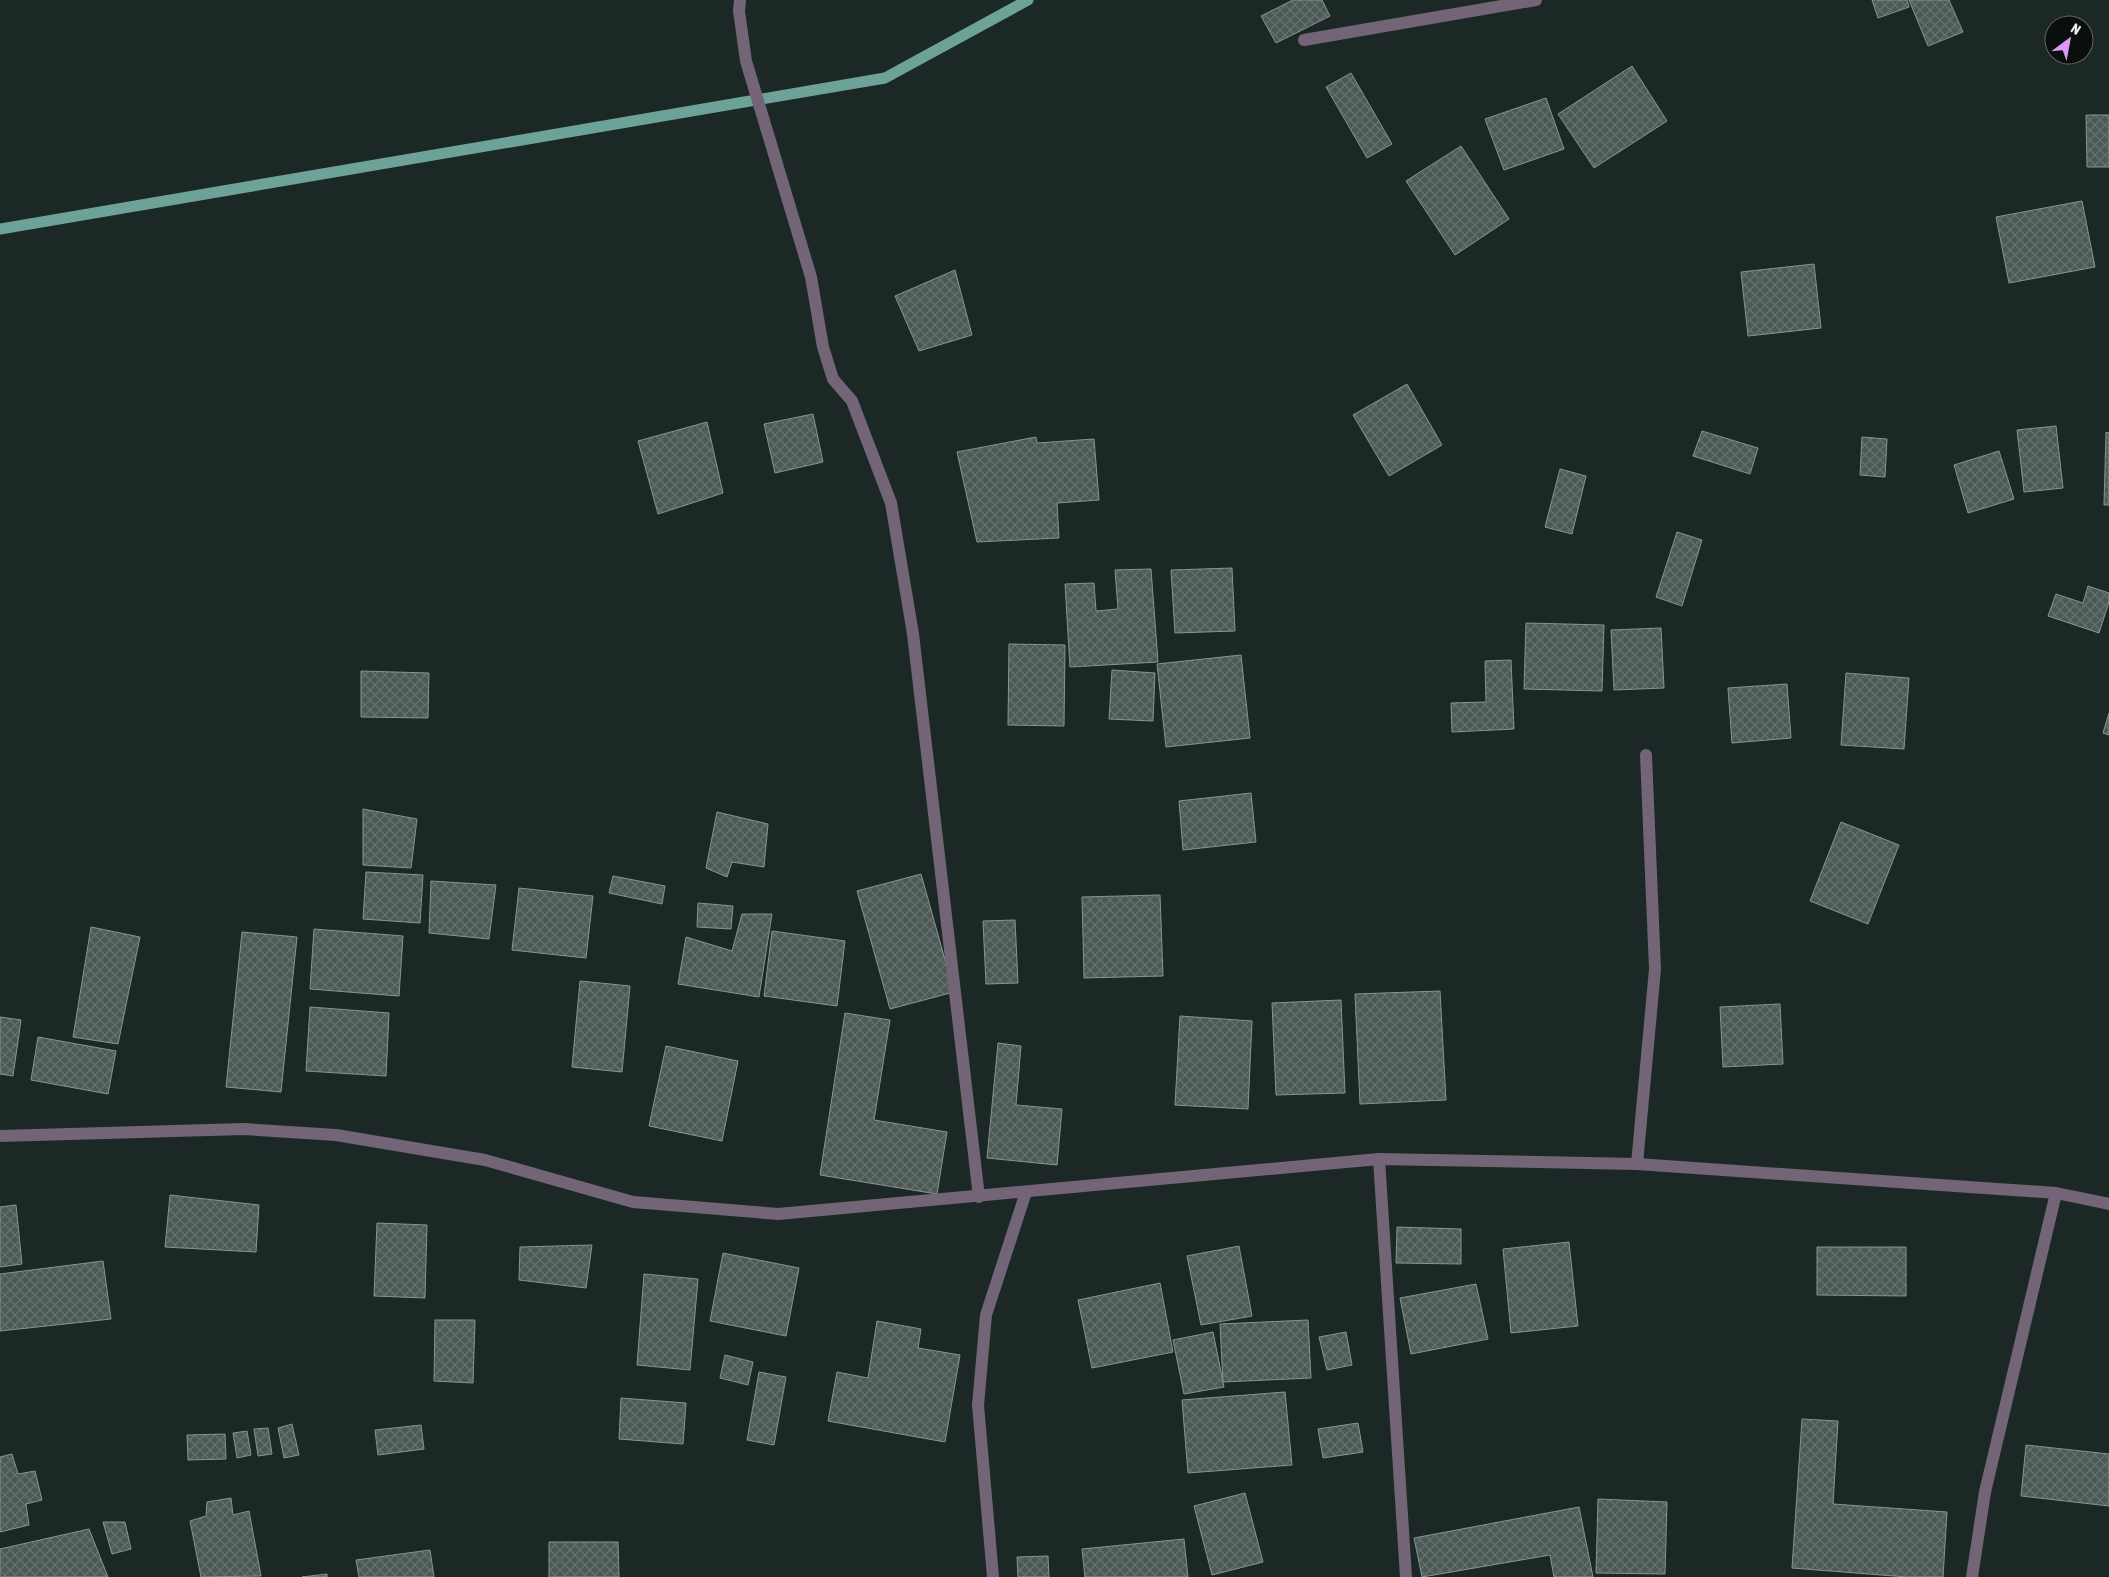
<svg xmlns="http://www.w3.org/2000/svg" width="2109" height="1577" viewBox="0 0 2109 1577" font-family="'Asap Condensed',sans-serif">
<style>
.lines{fill:none;stroke-linecap:round;stroke-linejoin:round}
.stream{stroke:#6da298;stroke-width:11}
.building{fill:url(#building-cross-hatch);stroke:#879591}
.street{stroke:#736478;stroke-width:12}
</style>
<defs>
<pattern id="building-cross-hatch" width="8" height="8" patternUnits="userSpaceOnUse" patternTransform="scale(1.25)"><rect width="8" height="8" fill="#4c5956"/><path d="M0 0l8 8M0 8l8-8" fill="none" stroke="#66716e"/></pattern>
</defs>
<rect width="100%" height="100%" fill="#1c2825"/>
<g class="lines">
<path class="stream" d="M0,229L885,78L1028,0"/>
</g>
<g class="building">
<path d="M1293,0H1322L1330,16L1276,43L1261,16Z"/>
<path d="M1872,0H1907L1909,7L1878,18Z"/>
<path d="M1909,0H1949L1963,32L1928,46Z"/>
<path d="M1632,66L1667,121L1594,168L1558,114Z"/>
<path d="M1351,73L1392,144L1367,158L1326,87Z"/>
<path d="M1546,98L1564,149L1504,170L1485,119Z"/>
<path d="M2086,115H2109V167H2087Z"/>
<path d="M1461,146L1509,219L1455,255L1406,181Z"/>
<path d="M2082,201L2095,267L2009,283L1996,217Z"/>
<path d="M1814,264L1821,328L1748,336L1741,272Z"/>
<path d="M955,270L972,335L919,351L895,296Z"/>
<path d="M1407,384L1442,445L1389,476L1353,415Z"/>
<path d="M813,414L823,462L775,473L764,424Z"/>
<path d="M707,422L723,493L658,514L638,441Z"/>
<path d="M2056,426L2063,488L2024,492L2017,430Z"/>
<path d="M1702,431L1758,448L1750,474L1693,456Z"/>
<path d="M2106,432L2109,433V505H2104Z"/>
<path d="M1036,437L1037,443L1094,439L1099,500L1057,503L1059,538L977,542L957,452Z"/>
<path d="M1862,437L1887,439L1885,477L1860,475Z"/>
<path d="M1999,451L2014,499L1968,513L1954,465Z"/>
<path d="M1560,469L1586,476L1572,534L1545,527Z"/>
<path d="M1677,532L1702,540L1682,606L1656,597Z"/>
<path d="M1232,568L1235,631L1175,633L1171,570Z"/>
<path d="M1151,569L1158,662L1070,667L1065,584L1094,583L1096,611L1118,609L1115,570Z"/>
<path d="M2088,586L2109,593V602L2099,633L2048,616L2056,594L2083,603Z"/>
<path d="M1526,623L1604,625L1602,691L1524,689Z"/>
<path d="M1661,628L1664,688L1614,690L1611,630Z"/>
<path d="M1009,644L1065,645L1064,726L1008,725Z"/>
<path d="M1241,655L1250,738L1166,747L1157,664Z"/>
<path d="M1511,660L1514,729L1452,732L1451,703L1486,702L1485,661Z"/>
<path d="M1112,670L1155,673L1153,721L1109,719Z"/>
<path d="M361,671L429,673L428,718L361,717Z"/>
<path d="M1846,673L1909,678L1904,749L1841,745Z"/>
<path d="M1787,684L1791,738L1732,743L1728,688Z"/>
<path d="M2109,713V735L2103,733Z"/>
<path d="M1251,793L1256,842L1183,850L1179,801Z"/>
<path d="M363,809L417,819L411,868L363,865Z"/>
<path d="M717,812L768,824L764,867L732,862L727,877L706,868Z"/>
<path d="M1841,822L1899,845L1868,924L1810,901Z"/>
<path d="M366,872L423,875L420,923L363,919Z"/>
<path d="M921,874L954,992L890,1009L857,891Z"/>
<path d="M613,876L665,886L662,904L609,893Z"/>
<path d="M431,881L496,885L489,939L429,933Z"/>
<path d="M519,888L593,896L586,958L512,950Z"/>
<path d="M1160,895L1163,976L1084,978L1082,897Z"/>
<path d="M698,903L733,906L731,929L697,927Z"/>
<path d="M742,914H772L759,997L678,984L686,937L732,951Z"/>
<path d="M1015,920L1018,983L986,984L983,921Z"/>
<path d="M91,927L140,937L118,1044L73,1037Z"/>
<path d="M314,929L403,936L399,996L310,989Z"/>
<path d="M772,931L845,941L837,1006L764,996Z"/>
<path d="M242,932L297,937L281,1092L226,1087Z"/>
<path d="M580,981L630,986L622,1072L572,1067Z"/>
<path d="M1440,991L1446,1100L1360,1104L1355,994Z"/>
<path d="M1341,1000L1345,1093L1276,1095L1272,1003Z"/>
<path d="M1780,1004L1783,1064L1723,1067L1720,1007Z"/>
<path d="M310,1007L389,1013L386,1076L306,1071Z"/>
<path d="M845,1013L890,1020L874,1120L947,1132L937,1194L820,1175Z"/>
<path d="M1180,1016L1252,1021L1248,1109L1175,1105Z"/>
<path d="M0,1017L21,1020L13,1076L0,1074Z"/>
<path d="M38,1037L116,1051L108,1094L31,1080Z"/>
<path d="M998,1043L1021,1046L1016,1105L1062,1109L1057,1165L987,1158Z"/>
<path d="M666,1046L738,1061L722,1141L649,1126Z"/>
<path d="M170,1195L259,1205L256,1252L165,1247Z"/>
<path d="M16,1205L22,1264L0,1267V1207Z"/>
<path d="M377,1223L427,1225L425,1298L374,1296Z"/>
<path d="M1397,1227L1461,1229V1264L1396,1263Z"/>
<path d="M1569,1242L1578,1326L1511,1333L1503,1249Z"/>
<path d="M592,1245L586,1288L519,1280L520,1247Z"/>
<path d="M1239,1246L1252,1316L1201,1325L1187,1256Z"/>
<path d="M1817,1247H1906V1296L1817,1295Z"/>
<path d="M723,1253L799,1268L786,1336L710,1321Z"/>
<path d="M103,1261L111,1319L0,1331V1274Z"/>
<path d="M644,1274L698,1279L690,1370L637,1365Z"/>
<path d="M1160,1283L1173,1352L1092,1368L1078,1300Z"/>
<path d="M1476,1284L1488,1339L1411,1354L1400,1298Z"/>
<path d="M435,1320H475L473,1383L434,1381Z"/>
<path d="M1308,1320L1311,1378L1223,1382L1220,1324Z"/>
<path d="M877,1321L921,1329L918,1348L960,1355L945,1442L828,1421L837,1372L868,1378Z"/>
<path d="M1213,1332L1224,1387L1184,1394L1173,1340Z"/>
<path d="M1346,1332L1352,1365L1327,1370L1319,1337Z"/>
<path d="M725,1355L753,1362L748,1385L720,1378Z"/>
<path d="M759,1372L786,1377L774,1445L747,1440Z"/>
<path d="M1285,1392L1292,1465L1188,1473L1182,1400Z"/>
<path d="M621,1398L686,1403L683,1444L619,1439Z"/>
<path d="M1802,1419L1838,1421L1833,1504L1947,1512L1943,1577H1907L1792,1568Z"/>
<path d="M1358,1423L1363,1452L1323,1458L1318,1429Z"/>
<path d="M292,1424L299,1455L284,1458L278,1428Z"/>
<path d="M421,1425L424,1449L378,1455L375,1430Z"/>
<path d="M268,1428L272,1454L258,1456L254,1429Z"/>
<path d="M247,1431L251,1455L237,1458L233,1433Z"/>
<path d="M225,1434L226,1459L188,1460L187,1435Z"/>
<path d="M2026,1445L2109,1454V1506L2021,1496Z"/>
<path d="M12,1454L18,1474L35,1471L42,1500L26,1504L29,1525L0,1532V1457Z"/>
<path d="M1245,1493L1263,1562L1212,1575L1194,1506Z"/>
<path d="M231,1498L233,1515L249,1511L261,1576L201,1577L190,1521L206,1516L207,1502Z"/>
<path d="M1598,1499L1667,1502L1665,1574L1596,1573Z"/>
<path d="M1579,1507L1593,1577H1554L1550,1555L1422,1577L1414,1538Z"/>
<path d="M103,1522H125L131,1549L112,1554Z"/>
<path d="M89,1529L108,1577H0V1549Z"/>
<path d="M1184,1539L1188,1577H1085L1082,1549Z"/>
<path d="M549,1542H618L619,1577H549Z"/>
<path d="M430,1550L434,1577H359L356,1560Z"/>
<path d="M1048,1556L1049,1577H1018L1017,1557Z"/>
<path d="M327,1574V1577H302Z"/>
</g>
<g class="lines">
<g class="street">
<path d="M740,0L739,11L746,61L811,277L823,347L833,379L852,401L891,503L913,634L979,1197"/>
<path d="M1304,40L1536,0"/>
<path d="M0,1136L244,1129L336,1135L485,1160L633,1202L778,1214L1379,1159L1637,1164L2056,1193L2109,1204"/>
<path d="M1379,1159L1406,1577"/>
<path d="M1637,1164L1655,969L1646,755"/>
<path d="M993,1577L978,1405L986,1315L1026,1192"/>
<path d="M1972,1577L1985,1492L2056,1193"/>
</g>
</g>
<g transform="translate(2069 40) rotate(32)"><circle r="24" fill="#0a0f0e" stroke="#626866"/>
<path d="M0-4L9 19L0 12L-9 19Z" fill="#dd99f3"/>
<text y="-8" font-size="14" font-weight="bold" text-anchor="middle" fill="#e6edeb">N</text>
</g>
</svg>
